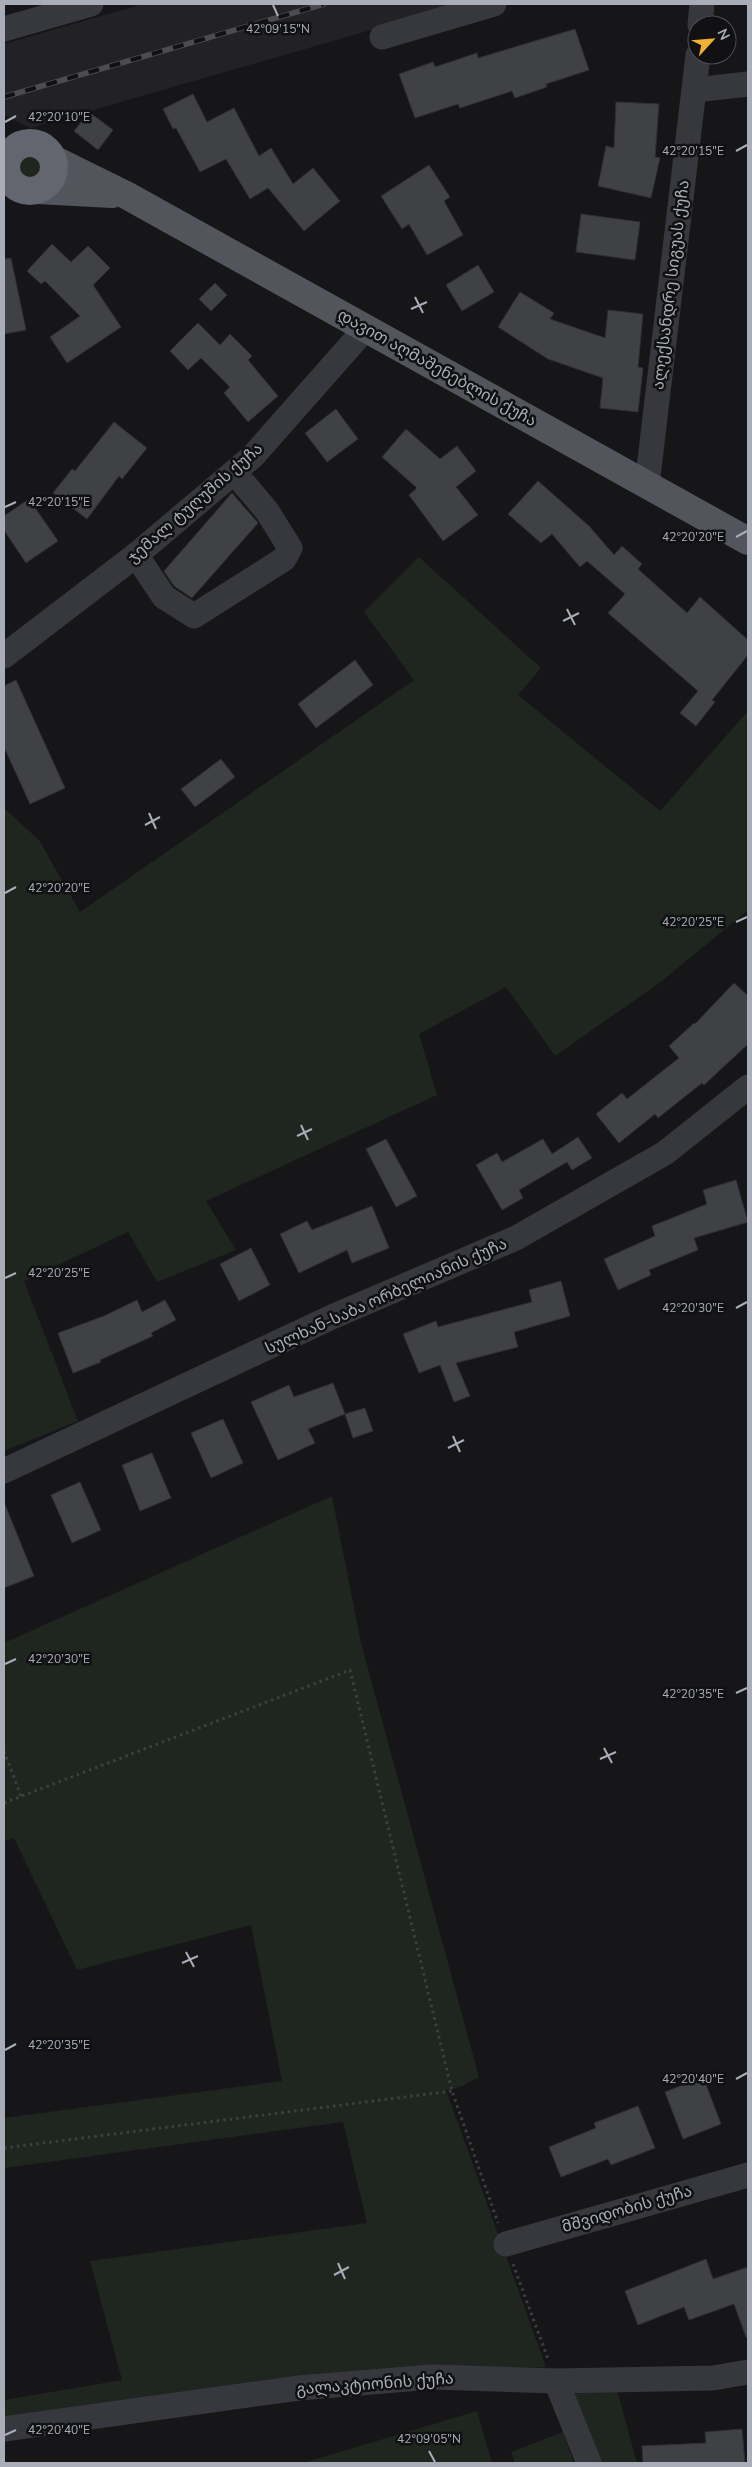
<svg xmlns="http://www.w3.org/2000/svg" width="752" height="2467" viewBox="0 0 752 2467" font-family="'Nunito Sans','Noto Sans Georgian',sans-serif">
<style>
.built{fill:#222225}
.green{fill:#1e261f}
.building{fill:#404145;stroke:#303034}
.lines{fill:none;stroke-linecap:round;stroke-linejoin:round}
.path{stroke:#3d3f44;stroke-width:3;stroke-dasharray:2.5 4;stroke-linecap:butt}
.minor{stroke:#37383d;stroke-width:25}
.major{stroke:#53555c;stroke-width:28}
.highway{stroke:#63666e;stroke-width:28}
.rail-casing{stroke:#4a4c52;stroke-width:5.5}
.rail{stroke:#111113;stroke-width:4;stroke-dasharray:11;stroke-linecap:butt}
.ticks{fill:none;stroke:#a8adb8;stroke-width:2}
.labels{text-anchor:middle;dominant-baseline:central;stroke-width:5;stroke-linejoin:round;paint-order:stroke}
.street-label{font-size:16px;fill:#a8adb8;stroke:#111113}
.ticks-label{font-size:12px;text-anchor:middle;fill:#a8adb8;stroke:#111113;stroke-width:5;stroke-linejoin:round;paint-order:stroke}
</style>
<rect width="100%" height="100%" fill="#161618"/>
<path class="built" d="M143,4H461L31,128L4,115V44Z"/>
<g class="green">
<circle cx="29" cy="167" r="13"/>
<path d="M419,557L541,668L518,695L660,811L748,711V910L662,981L555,1056L506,987L419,1034L437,1095L206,1201L236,1250L157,1282L128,1232L24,1281L78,1421L4,1451V808L39,840L80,912L414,680L364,612Z"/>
<path d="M332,1496L361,1643L479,2077L460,2087L446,2090L546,2367L425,2371L4,2421V2400L122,2380L90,2261L367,2223L343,2122L4,2168V2118L282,2081L251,1925L77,1970L14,1838L4,1841V1643Z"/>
<path d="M617,2390L637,2463H599L574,2394Z"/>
<path d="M477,2411L492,2463H303Z"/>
<path d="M563,2432L574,2463H515L511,2452Z"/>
</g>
<g class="building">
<path d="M575,29L589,70L546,84L547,87L515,98L512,91L460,108L458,104L415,118L399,74L433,62L435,67L477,53L478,58Z"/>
<path d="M193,94L207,122L234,108L259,156L271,148L293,184L313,168L340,201L304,231L268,188L250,199L226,159L200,172L176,128L173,129L163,109Z"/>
<path d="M616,102L659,104L655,157L660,158L651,198L598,186L606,146L614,148Z"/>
<path d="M89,112L113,130L98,150L74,131Z"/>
<path d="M429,165L450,197L444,201L463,235L427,255L409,224L402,229L381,196Z"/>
<path d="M581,214L640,222L635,260L576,252Z"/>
<path d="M52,244L71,262L88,246L110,268L93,285L121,327L67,363L50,337L80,316L45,281L41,284L27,271Z"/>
<path d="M11,258L26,330L4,334V259Z"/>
<path d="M478,265L494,292L462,311L446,285Z"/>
<path d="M215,283L227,295L211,311L199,299Z"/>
<path d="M520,292L554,313L550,319L605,338L608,310L643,314L638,367L643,368L638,412L600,408L603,378L548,359L498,327Z"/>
<path d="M198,323L220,345L230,334L252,356L248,360L278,396L248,422L224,393L230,387L201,358L188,370L170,351Z"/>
<path d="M336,409L358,439L327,462L305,433Z"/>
<path d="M114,422L147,448L122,479L119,476L87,519L53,493L72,469L75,471Z"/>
<path d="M406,429L440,459L457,446L476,471L456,487L478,515L443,541L409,495L417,488L382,457Z"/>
<path d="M538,481L589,526L614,555L622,546L642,564L638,569L687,613L700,597L748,640V655L712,700L715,702L696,726L680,713L698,691L608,613L625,594L587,561L580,567L552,534L541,543L508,514Z"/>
<path d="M232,493L258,523L192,598L174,586L164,571Z"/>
<path d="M29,499L58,541L26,563L4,530V516Z"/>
<path d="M355,660L373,685L316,728L298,704Z"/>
<path d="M16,680L65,788L30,804L4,747V686Z"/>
<path d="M221,759L235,777L195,807L181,789Z"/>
<path d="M734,983L748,996V1044L704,1085L702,1083L658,1118L655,1114L619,1143L596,1114L622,1093L627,1099L679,1058L669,1046L694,1023L695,1024Z"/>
<path d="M578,1137L592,1158L572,1170L567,1162L519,1190L523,1198L502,1210L476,1165L497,1153L502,1162L543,1139L552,1154Z"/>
<path d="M386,1139L417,1196L396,1207L366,1149Z"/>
<path d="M736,1180L748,1222L694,1238L698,1250L649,1270L651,1275L618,1290L604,1259L655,1236L652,1226L707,1204L703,1190Z"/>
<path d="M372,1206L389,1248L352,1263L347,1250L299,1273L280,1234L307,1221L312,1230Z"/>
<path d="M251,1248L270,1285L239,1301L220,1264Z"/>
<path d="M561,1281L570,1316L514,1332L518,1347L456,1363L470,1396L454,1402L440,1365L419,1373L403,1334L436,1321L438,1327L532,1302L529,1290Z"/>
<path d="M137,1300L142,1312L165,1300L176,1320L151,1333L153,1336L100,1360L101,1362L73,1373L58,1333L104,1316Z"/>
<path d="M333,1383L345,1414L308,1429L315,1443L278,1460L251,1402L289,1385L294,1397Z"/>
<path d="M365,1408L373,1431L353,1438L345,1414Z"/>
<path d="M223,1419L243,1463L211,1478L191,1433Z"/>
<path d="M152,1453L171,1498L140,1511L122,1465Z"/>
<path d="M80,1482L101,1530L72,1543L51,1495Z"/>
<path d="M4,1502L34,1576L4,1588Z"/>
<path d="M703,2077L721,2124L683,2139L665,2092Z"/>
<path d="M638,2106L655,2148L611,2165L608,2159L561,2177L549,2147L596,2128L594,2123Z"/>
<path d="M706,2259L713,2279L748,2267V2337H746L734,2304L689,2320L684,2307L638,2325L625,2291Z"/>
<path d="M742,2429L745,2463H643L642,2446L706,2443L705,2432Z"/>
</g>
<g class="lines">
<g class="path">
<path d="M4,1751L21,1796"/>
<path d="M4,1803L350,1670L452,2091L498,2223"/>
<path d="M4,2148L452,2091"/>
<path d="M513,2264L548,2359"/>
</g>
<g class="minor">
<path d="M700,25L702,4"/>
<path d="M4,29L91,4"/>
<path d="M382,37L494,4"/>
<path d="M695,90L748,84"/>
<path d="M647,485L698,55"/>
<path d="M136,555L164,597L194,616L284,559L290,548L267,511L234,472"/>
<path d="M4,656L136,555L253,456L366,328"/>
<path d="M4,1471L334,1316L516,1238L665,1153L748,1087"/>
<path d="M506,2244L748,2175"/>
<path d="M556,2381L589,2463"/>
<path d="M4,2429L299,2388L432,2377L556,2381L713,2378L748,2372"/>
</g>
<g class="major">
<path d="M53,159L126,195L748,541"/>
<path d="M38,190L112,194"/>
</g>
<circle class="highway" cx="30" cy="167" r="24"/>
<defs>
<path id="rail" d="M4,97L324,4"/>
</defs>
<use href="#rail" class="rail-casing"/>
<use href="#rail" class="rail"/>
</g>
<path class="ticks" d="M273,5L278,16M5,122L16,116M736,151L747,145M415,297L423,313M411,309L427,302M5,507L16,502M736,537L747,531M567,609L575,625M563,621L579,613M149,813L156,829M145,825L160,817M5,893L16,887M736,922L747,917M301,1125L308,1140M297,1136L312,1129M5,1278L16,1273M736,1308L747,1302M453,1436L460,1452M448,1448L464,1440M5,1664L16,1659M736,1693L747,1688M604,1748L612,1763M600,1759L616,1752M186,1952L194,1967M182,1963L198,1956M5,2050L16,2044M736,2079L747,2073M338,2263L345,2279M334,2275L349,2267M5,2435L16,2430M429,2451L435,2462"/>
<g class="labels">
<g class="street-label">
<text transform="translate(671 285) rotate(-83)">ალექსანდრე სიგუას ქუჩა</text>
<text transform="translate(437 368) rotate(29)">დავით აღმაშენებლის ქუჩა</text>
<text transform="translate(195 503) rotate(-41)">ჯემალ ტუღუშის ქუჩა</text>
<text transform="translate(386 1296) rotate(-24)">სულხან-საბა ორბელიანის ქუჩა</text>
<text transform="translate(627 2209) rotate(-16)">მშვიდობის ქუჩა</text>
<text transform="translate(375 2384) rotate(-4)">გალაკტიონის ქუჩა</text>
</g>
</g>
<g class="ticks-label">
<text x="278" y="33">42°09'15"N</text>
<text x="59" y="121">42°20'10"E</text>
<text x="693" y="155">42°20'15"E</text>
<text x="59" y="506">42°20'15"E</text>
<text x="693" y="541">42°20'20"E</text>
<text x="59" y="892">42°20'20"E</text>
<text x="693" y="926">42°20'25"E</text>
<text x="59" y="1277">42°20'25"E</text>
<text x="693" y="1312">42°20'30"E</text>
<text x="59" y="1663">42°20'30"E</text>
<text x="693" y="1698">42°20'35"E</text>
<text x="59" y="2049">42°20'35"E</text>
<text x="693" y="2083">42°20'40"E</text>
<text x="59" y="2434">42°20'40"E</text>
<text x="429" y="2443">42°09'05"N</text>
</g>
<rect width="752" height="2467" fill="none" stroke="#a8adb8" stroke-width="10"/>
<g transform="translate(712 40) rotate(64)"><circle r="24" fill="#111113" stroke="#4d4f55"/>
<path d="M0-4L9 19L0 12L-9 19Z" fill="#f2b134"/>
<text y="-8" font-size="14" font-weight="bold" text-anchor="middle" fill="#a8adb8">N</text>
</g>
</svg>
